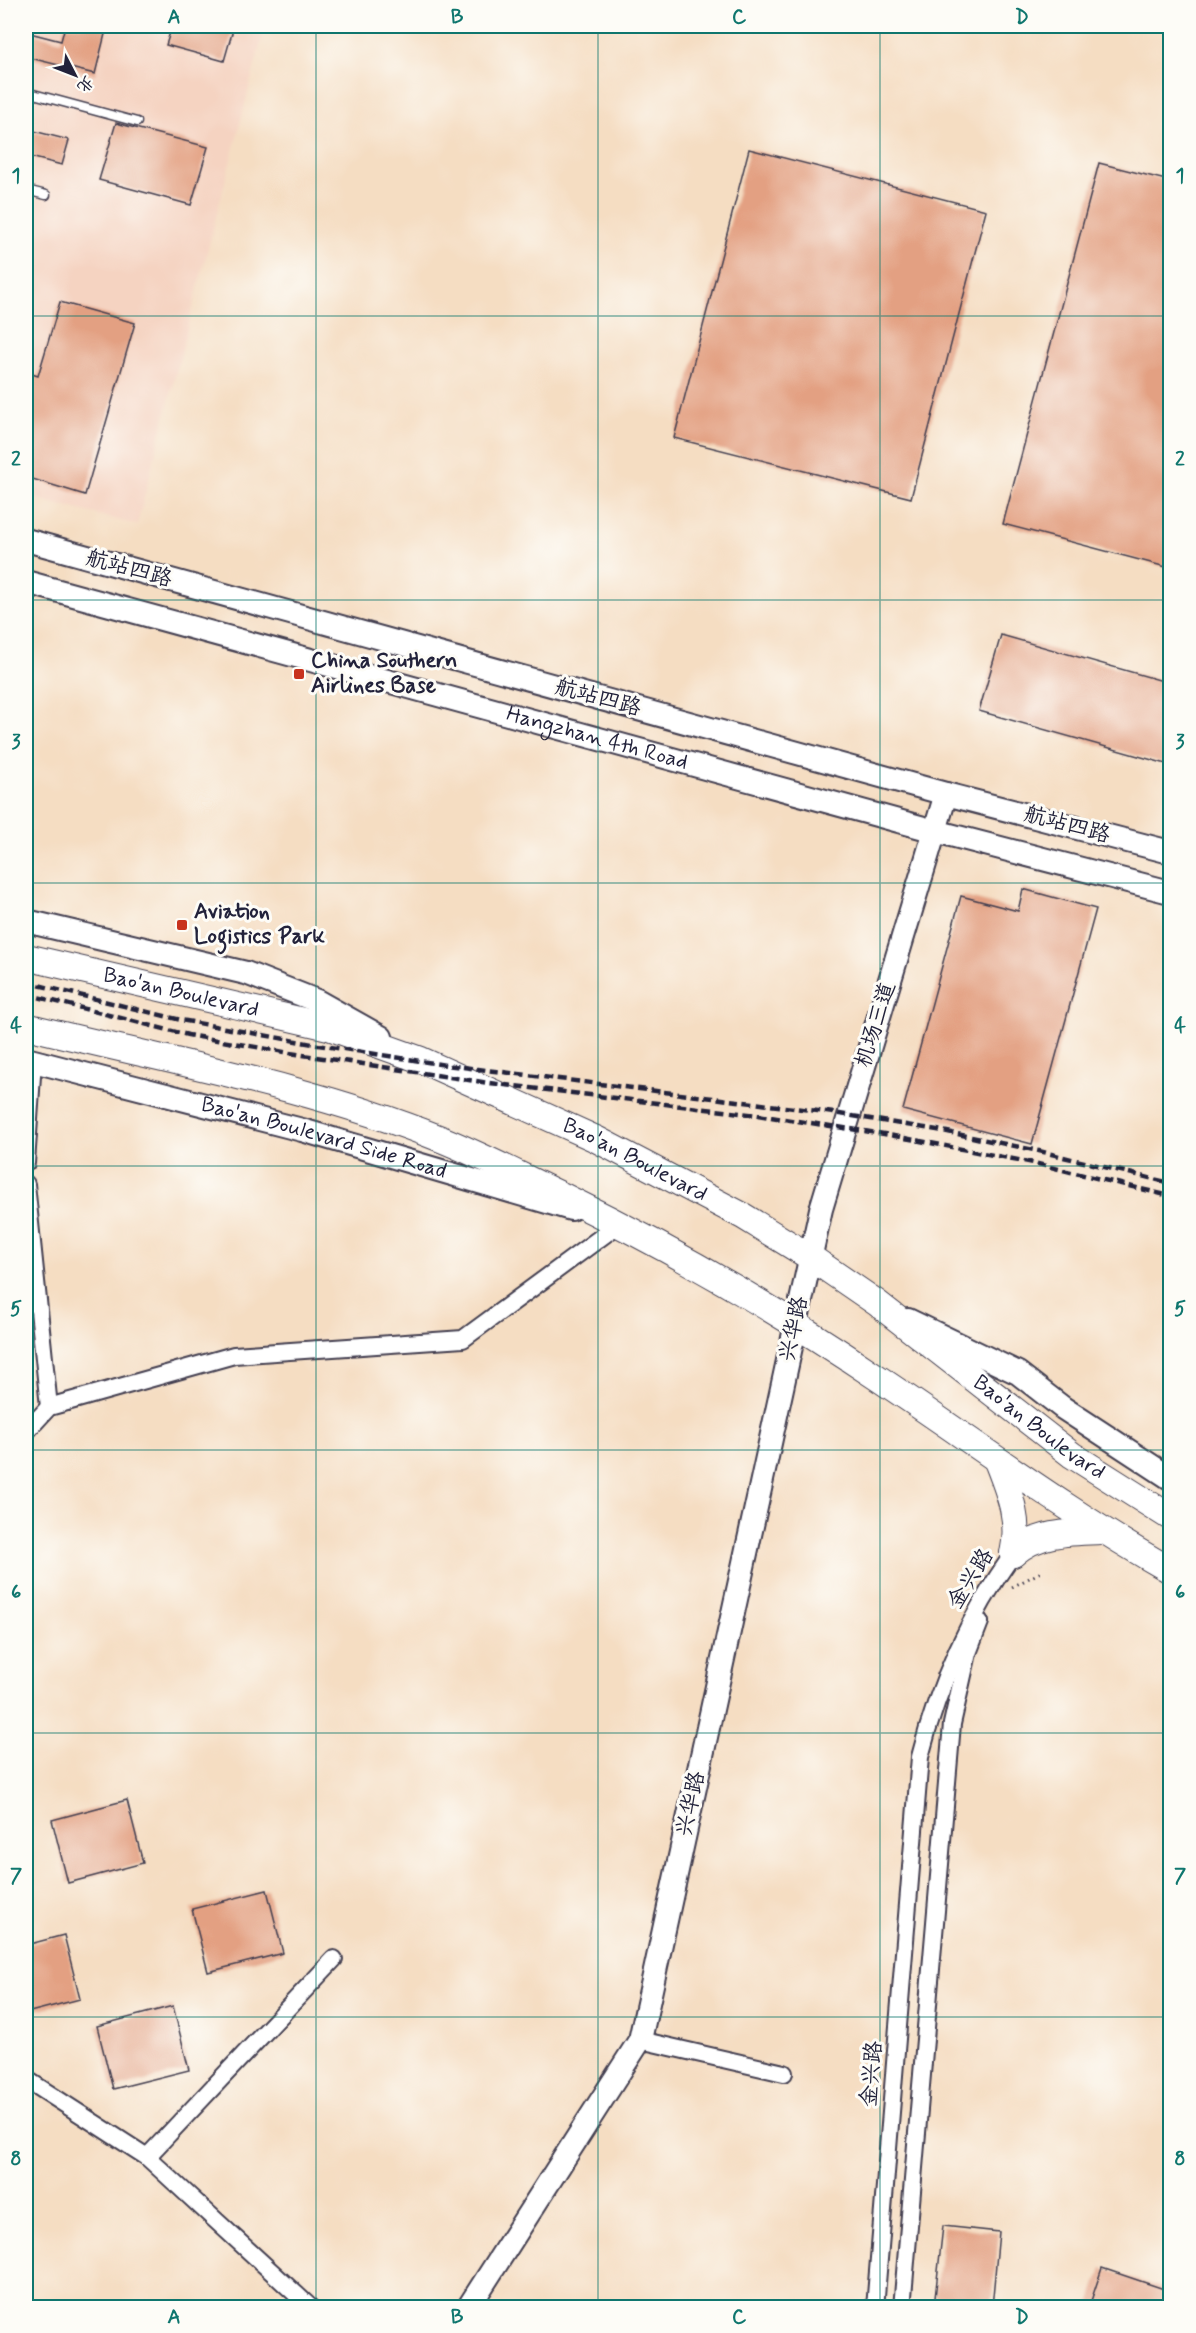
<svg xmlns="http://www.w3.org/2000/svg" width="1196" height="2333" viewBox="0 0 1196 2333" font-family="Mynerve,'LXGW WenKai TC',sans-serif">
<style>
.built{fill:#f5d3c1}
.building{fill:#e3a082}
.lines{fill:none;stroke-linecap:round;stroke-linejoin:round}
.lane-casing{stroke:#423e4f;stroke-width:11}
.street-casing{stroke:#423e4f;stroke-width:20}
.secondary-casing{stroke:#423e4f;stroke-width:26}
.primary-casing{stroke:#423e4f;stroke-width:28}
.path{stroke:#423e4f;stroke-width:3;stroke-dasharray:1.5 4.5;stroke-linecap:butt}
.lane{stroke:#fff;stroke-width:8}
.street{stroke:#fff;stroke-width:16}
.secondary{stroke:#fff;stroke-width:22}
.primary{stroke:#fff;stroke-width:26}
.rail{stroke:#22223b;stroke-width:4.5;stroke-dasharray:9 4.5;stroke-linecap:butt}
.grid{fill:none;stroke:#0f766e;stroke-width:1.5;stroke-opacity:0.55}
.poi-dot{fill:#c8321e;stroke:#fdfcf7;stroke-width:2}
.labels{text-anchor:middle;dominant-baseline:central;stroke-width:6;stroke-linejoin:round;paint-order:stroke}
.street-label{font-size:22px;fill:#22223b;stroke:#fdfcf7}
.poi-label{font-size:22px;font-weight:bold;fill:#22223b;stroke:#fdfcf7;text-anchor:start}
.neatline{fill:none;stroke:#0f766e;stroke-width:2}
.grid-label{font-size:20px;text-anchor:middle;font-weight:bold;fill:#0f766e}
</style>
<rect width="100%" height="100%" fill="#fdfcf7"/>
<filter id="ink" filterUnits="userSpaceOnUse"><feTurbulence type="fractalNoise" baseFrequency=".0167" numOctaves="2"/><feDisplacementMap in="SourceGraphic" scale="12" xChannelSelector="R" yChannelSelector="G"/><feConvolveMatrix kernelMatrix="1 2 1 2 8 2 1 2 1" color-interpolation-filters="sRGB"/></filter>
<filter id="wash" filterUnits="userSpaceOnUse"><feTurbulence type="fractalNoise" baseFrequency=".008" numOctaves="4" result="noise"/><feDisplacementMap in="SourceGraphic" scale="24" xChannelSelector="R" yChannelSelector="G"/><feGaussianBlur stdDeviation="1.35" result="paint"/><feColorMatrix in="noise" values="0 0 0 0 0 0 0 0 0 0 0 0 0 0 0 0 0 1.4 0 .05"/><feComposite in="paint" operator="in"/></filter>
<g filter="url(#wash)">
<rect width="100%" height="100%" fill="#f5ddc2"/>
<path class="built" d="M26,26H265L137,525L26,496Z"/>
<g id="blocks">
<g class="building">
<path d="M65,26H107L95,74L26,57V32L61,41Z"/>
<path d="M172,26H234L224,61L166,45Z"/>
<path d="M116,123L208,147L191,205L99,180Z"/>
<path d="M26,129L69,140L62,165L26,156Z"/>
<path d="M749,149L986,210L911,498L674,438Z"/>
<path d="M1099,163L1170,181V568L1003,524Z"/>
<path d="M60,302L135,323L85,495L26,477V372L38,376Z"/>
<path d="M1001,635L1170,683V765L979,711Z"/>
<path d="M1023,889L1096,909L1032,1144L903,1110L961,896L1018,911Z"/>
<path d="M127,1800L143,1863L68,1883L52,1820Z"/>
<path d="M267,1890L283,1953L208,1972L192,1909Z"/>
<path d="M64,1935L80,1999L26,2013V1945Z"/>
<path d="M173,2006L189,2070L113,2089L97,2026Z"/>
<path d="M943,2226L999,2232L992,2307H934Z"/>
<path d="M1102,2268L1170,2291V2307H1089Z"/>
</g>
</g>
</g>
<g filter="url(#ink)">
<use href="#blocks" fill-opacity="0" stroke="#423e4f" stroke-width="1.5"/>
<g class="lines">
<defs>
<g id="lane">
<path d="M26,92L137,122"/>
<path d="M26,190L46,195"/>
</g>
<g id="street">
<path d="M26,1163L33,1061"/>
<path d="M26,1184L49,1407"/>
<path d="M26,1432L49,1407L234,1355L463,1339L619,1224"/>
<path d="M640,2040L784,2073"/>
<path d="M26,2079L147,2157L311,2308"/>
<path d="M147,2157L334,1959"/>
<path d="M875,2308L920,1757C939,1682 968,1617 1013,1554"/>
<path d="M902,2308L952,1724L968,1653L980,1622"/>
</g>
<g id="secondary">
<path d="M26,540L946,794L1170,852"/>
<path id="s1" d="M26,582L935,831L1170,892"/>
<path d="M26,921L246,973L317,1001L381,1037"/>
<path id="s2" d="M26,1059L302,1130L571,1209"/>
<path d="M908,1320L1018,1373L1063,1408L1170,1478"/>
<path d="M468,2308L640,2040L821,1209L946,794"/>
</g>
<g id="primary">
<path id="s3" d="M26,957L329,1027L421,1060L596,1139L743,1216L810,1257L877,1303L1072,1455L1170,1517"/>
<path d="M26,1026C163,1060 310,1086 441,1139C483,1156 523,1177 563,1196C671,1249 776,1309 875,1376C973,1441 1067,1512 1170,1570"/>
<path d="M997,1461C1009,1492 1021,1520 1013,1554"/>
<path d="M1013,1554C1037,1532 1070,1532 1101,1531"/>
</g>
</defs>
<use href="#lane" class="lane-casing"/>
<use href="#street" class="street-casing"/>
<use href="#secondary" class="secondary-casing"/>
<use href="#primary" class="primary-casing"/>
<path class="path" d="M1012,1587L1041,1572"/>
<use href="#lane" class="lane"/>
<use href="#street" class="street"/>
<use href="#secondary" class="secondary"/>
<use href="#primary" class="primary"/>
<g class="rail">
<path d="M26,982L181,1020L318,1045L446,1065L834,1113L943,1131L1039,1151L1170,1183"/>
<path d="M26,994L188,1035L290,1053L489,1083L757,1115L884,1134L1034,1163L1170,1196"/>
</g>
</g>
</g>
<path class="grid" d="M316,26V2308M598,26V2308M880,26V2308M26,316H1170M26,600H1170M26,883H1170M26,1166H1170M26,1450H1170M26,1733H1170M26,2017H1170"/>
<g class="poi-dot">
<rect x="293" y="668" width="12" height="12" rx="3"/>
<rect x="176" y="919" width="12" height="12" rx="3"/>
</g>
<g class="labels">
<g class="street-label">
<text transform="translate(129 569) rotate(15)">航站四路</text>
<text transform="translate(598 698) rotate(15)">航站四路</text>
<text stroke="none"><textPath href="#s1" startOffset="592">Hangzhan 4th Road</textPath></text>
<text transform="translate(1067 825) rotate(15)">航站四路</text>
<text stroke="none"><textPath href="#s3" startOffset="159">Bao'an Boulevard</textPath></text>
<text transform="translate(876 1025) rotate(-73)">机场三道</text>
<text stroke="none"><textPath href="#s2" startOffset="308">Bao'an Boulevard Side Road</textPath></text>
<text stroke="none"><textPath href="#s3" startOffset="645">Bao'an Boulevard</textPath></text>
<text transform="translate(794 1329) rotate(-78)">兴华路</text>
<text stroke="none"><textPath href="#s3" startOffset="1131">Bao'an Boulevard</textPath></text>
<text transform="translate(971 1579) rotate(-58)">金兴路</text>
<text transform="translate(691 1804) rotate(-78)">兴华路</text>
<text transform="translate(872 2074) rotate(-85)">金兴路</text>
</g>
<g class="poi-label">
<text x="311" y="661">China Southern<tspan x="311" dy="25">Airlines Base</tspan></text>
<text x="194" y="912">Aviation<tspan x="194" dy="25">Logistics Park</tspan></text>
</g>
</g>
<rect width="1196" height="2333" fill="none" stroke="#fdfcf7" stroke-width="66"/>
<g transform="translate(75 75) rotate(132)" stroke="#fdfcf7" stroke-width="4.5" paint-order="stroke">
<path d="M0-4.5L10 22L0 15L-10 22Z" fill="#22223b"/>
<text y="-9" font-size="16" font-weight="bold" text-anchor="middle" fill="#22223b">北</text>
</g>
<rect x="33" y="33" width="1130" height="2267" class="neatline"/>
<g class="grid-label">
<text x="174" y="23">A</text>
<text x="457" y="23">B</text>
<text x="739" y="23">C</text>
<text x="1022" y="23">D</text>
<text x="16" y="182">1</text>
<text x="1180" y="182">1</text>
<text x="16" y="465">2</text>
<text x="1180" y="465">2</text>
<text x="16" y="748">3</text>
<text x="1180" y="748">3</text>
<text x="16" y="1032">4</text>
<text x="1180" y="1032">4</text>
<text x="16" y="1315">5</text>
<text x="1180" y="1315">5</text>
<text x="16" y="1598">6</text>
<text x="1180" y="1598">6</text>
<text x="16" y="1882">7</text>
<text x="1180" y="1882">7</text>
<text x="16" y="2165">8</text>
<text x="1180" y="2165">8</text>
<text x="174" y="2323">A</text>
<text x="457" y="2323">B</text>
<text x="739" y="2323">C</text>
<text x="1022" y="2323">D</text>
</g>
</svg>
